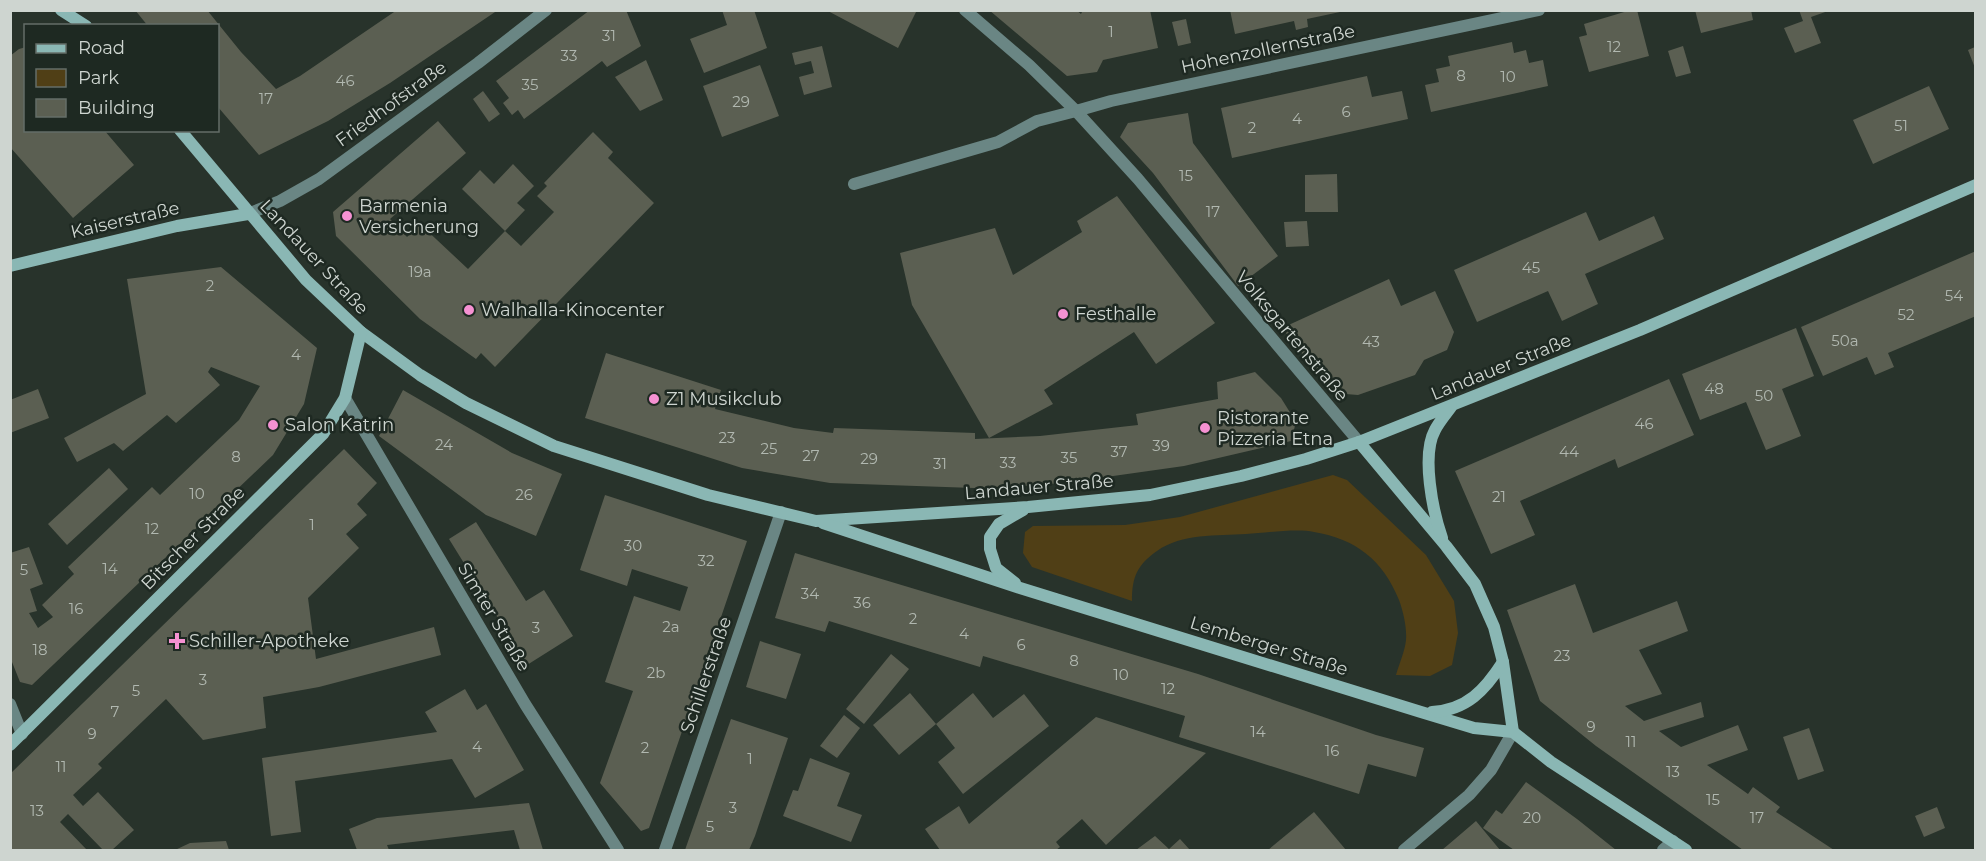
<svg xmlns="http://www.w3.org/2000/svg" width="1986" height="861" viewBox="0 0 1986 861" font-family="Montserrat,sans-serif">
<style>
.green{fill:#503f16}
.building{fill:#5b5f52}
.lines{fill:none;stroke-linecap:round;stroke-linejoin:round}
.service{stroke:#6a8684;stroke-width:12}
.minor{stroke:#6a8684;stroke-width:12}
.tertiary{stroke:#6a8684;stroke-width:12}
.secondary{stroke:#8ab7b4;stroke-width:12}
.poi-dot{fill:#f591d2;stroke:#1e2922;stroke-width:2}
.labels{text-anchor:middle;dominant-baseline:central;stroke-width:5;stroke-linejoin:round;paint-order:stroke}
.number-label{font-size:15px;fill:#b1b8b0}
.street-label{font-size:18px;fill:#ced5d0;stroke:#1e2922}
.poi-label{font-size:18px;fill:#ced5d0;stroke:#1e2922;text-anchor:start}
</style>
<rect width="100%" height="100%" fill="#28332b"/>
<path class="green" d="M1333,475L1347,480L1426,555L1454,601L1458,633L1452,665L1430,676L1396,675C1399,664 1405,651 1406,640C1407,627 1403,611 1399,600C1383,560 1356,539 1314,532C1297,528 1265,533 1246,534C1217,536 1182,533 1157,551C1137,565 1132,577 1132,601L1032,567L1023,553L1025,532L1033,526L1125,525L1180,517Z"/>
<g class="building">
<path d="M135,10H207L241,52L276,89L300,76L397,10H498L390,83L328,121L259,155L218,107V26H148Z"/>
<path d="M590,10H626L641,46L607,67L602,61L524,119L518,110L512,115L503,103L509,98L496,81Z"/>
<path d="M722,10H754L767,48L704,73L690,39L727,25Z"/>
<path d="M826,10H917L898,48Z"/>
<path d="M989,10H1076L1081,14L1083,10H1150L1158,48L1103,60L1097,72L1067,76Z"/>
<path d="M1230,10H1340V12L1307,19L1308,27L1296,30L1294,21L1235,34Z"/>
<path d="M1631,10H1637L1649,56L1589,72L1579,37L1587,35L1584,24Z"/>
<path d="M1695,10H1751L1753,20L1701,33Z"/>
<path d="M1799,10L1828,11L1811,17L1821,43L1795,53L1784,28L1803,21Z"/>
<path d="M1186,19L1191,43L1178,46L1172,22Z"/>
<path d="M1512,42L1514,53L1526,50L1529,63L1543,60L1548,86L1431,112L1425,85L1439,82L1436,69L1450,66L1448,56Z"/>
<path d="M822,46L832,87L804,95L799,77L814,73L811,61L795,65L792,53Z"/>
<path d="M1683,46L1691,73L1676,77L1668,51Z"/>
<path d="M26,47V130H104L134,165L73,218L10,147V56L19,49Z"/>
<path d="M1975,47V68L1968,50Z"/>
<path d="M646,60L663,100L640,111L615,77Z"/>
<path d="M760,65L779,116L722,137L703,86Z"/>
<path d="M1367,76L1372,97L1402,91L1408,119L1232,158L1221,108Z"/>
<path d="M1929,86L1949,129L1873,164L1853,120Z"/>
<path d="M483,91L500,114L489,122L473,99Z"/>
<path d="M1188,113L1193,143L1278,256L1238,286L1153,173L1120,137L1128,123Z"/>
<path d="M438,121L466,153L390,219L407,237L420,224L468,269L505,231L521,246L554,212L537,196L547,186L544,183L593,132L613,152L608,158L654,203L495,367L481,353L476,359L420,319L336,236L333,212Z"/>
<path d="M513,164L534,186L517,203L525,210L505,231L462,189L480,170L494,184Z"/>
<path d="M1337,174L1338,212H1305V175Z"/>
<path d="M1117,196L1215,323L1156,364L1134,332L1044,390L1053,404L989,438L912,305L900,253L995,228L1013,275L1082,232L1077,221Z"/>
<path d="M1586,212L1599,241L1654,216L1664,239L1585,274L1598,304L1562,321L1548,291L1477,322L1454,270Z"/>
<path d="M1307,221L1309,246L1286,247L1284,222Z"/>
<path d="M1976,251V316L1888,353L1894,367L1875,375L1867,357L1823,376L1801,327Z"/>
<path d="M221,267L317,348L304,404L273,455L32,685L20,682L10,657V553L29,547L43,584L30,589L37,611L29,613L38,628L53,617L42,605L74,574L68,567L152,487L160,495L239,420L260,386L211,367L208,372L220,385L176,423L167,415L123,451L114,443L77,462L64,438L146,394L127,279Z"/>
<path d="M1389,279L1401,306L1435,291L1454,332L1447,350L1424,360L1415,375L1358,395L1333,393L1282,328Z"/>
<path d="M1796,328L1814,376L1782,389L1801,436L1766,450L1746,402L1700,420L1682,374Z"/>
<path d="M606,353L721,390L715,409L794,428L833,433L834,428L975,433V439L1040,436L1138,425L1136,414L1218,399L1217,382L1255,372L1281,398L1296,422L1291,441L1184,466L1099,478L1042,485L974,488L830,483L742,468L585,418Z"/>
<path d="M1669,379L1694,435L1618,468L1615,459L1520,501L1535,535L1491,554L1455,471Z"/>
<path d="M38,389L49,418L10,433V400Z"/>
<path d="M403,390L512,453L562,474L536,536L486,515L379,436Z"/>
<path d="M344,449L377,483L357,504L367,515L346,534L359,548L308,598L316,659L434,627L441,655L319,687L263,697L266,728L203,740L166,699L98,764L102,768L73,795L83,806L98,792L134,830L112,850H103L68,814L60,822L87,850H10V774Z"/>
<path d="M109,468L128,489L67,545L48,524Z"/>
<path d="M605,495L747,541L649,828L641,831L600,783L633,691L605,682L634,596L680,611L688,587L632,569L627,586L580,570Z"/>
<path d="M476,522L526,601L544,590L573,636L527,665L449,539Z"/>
<path d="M795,553L1198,674L1376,735L1424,748L1416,777L1368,764L1359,794L1179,737L1185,716L983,656L980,667L829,621L825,632L775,618Z"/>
<path d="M1575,584L1593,633L1677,601L1688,631L1639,650L1662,694L1625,706L1644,721L1701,702L1704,717L1659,731L1681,747L1738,725L1748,750L1707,765L1748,794L1753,787L1780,807L1776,812L1834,850H1743L1596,746L1540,701L1507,610Z"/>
<path d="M760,641L801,654L786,699L746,687Z"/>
<path d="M891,654L909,669L864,724L846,709Z"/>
<path d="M465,689L477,710L486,704L524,770L475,798L452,759L295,781L301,832L271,836L262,758L437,732L425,712Z"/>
<path d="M910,693L936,724L899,755L873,725Z"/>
<path d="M973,693L993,718L1024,694L1049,726L963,794L938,762L955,748L936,724Z"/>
<path d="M844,715L860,728L837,758L820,746Z"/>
<path d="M1096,717L1206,753L1106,845L1082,819L1056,842L1060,847L1056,850H940L925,829L959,806L969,824Z"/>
<path d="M731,719L788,738L755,836L749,850H685Z"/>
<path d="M1809,728L1824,771L1798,780L1783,737Z"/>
<path d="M810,758L850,773L837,806L862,815L851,842L783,816L793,790L798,791Z"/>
<path d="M1526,782L1577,819L1616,850H1514L1483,828L1496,810L1502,814Z"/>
<path d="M529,803L543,850H520L514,830L387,845L389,850H357L349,829L377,818Z"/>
<path d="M1937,807L1945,828L1924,837L1915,816Z"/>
<path d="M1314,812L1346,850H1268Z"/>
<path d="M1476,821L1500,850H1442L1455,839Z"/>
<path d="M1155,836L1169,849L1180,839L1190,850H1136Z"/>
<path d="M226,841L229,850H175L190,843Z"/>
</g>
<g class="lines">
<path class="service" d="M854,184L998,142L1037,121L1076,111"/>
<g class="minor">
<path d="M965,10L1029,65L1076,111L1138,179L1359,442"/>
<path d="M1076,111L1111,101L1539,10"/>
<path d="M345,398L525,704L618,850"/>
<path d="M10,704L22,734"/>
<path d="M665,850L781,512"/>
<path d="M1404,850L1469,795L1491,770L1513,732"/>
<path d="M1663,850L1673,841"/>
</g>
<path class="tertiary" d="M248,214L280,201L319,179L478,63L546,10"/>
<g class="secondary">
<path d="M61,10L86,26"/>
<path d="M180,130L306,280L361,332L420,375L466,403L554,446L708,495L816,521L1028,507L1150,495L1241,476L1306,459L1359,442L1640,330L1976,185"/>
<path d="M10,266L177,226L248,214"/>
<path d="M1359,442L1446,546L1475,584L1494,627L1503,662L1513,732"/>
<path d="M823,523L1020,588L1421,712L1474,728L1513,732L1551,762L1686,850"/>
<path d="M1442,538C1433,512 1421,455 1435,430C1439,422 1446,414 1451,407"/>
<path d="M1015,583L996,568L990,549V537L999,524L1023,510"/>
<path d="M1432,712C1467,710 1485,690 1503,662"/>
<path d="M10,745L323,434L345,398L361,332"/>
</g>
</g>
<g class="poi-dot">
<circle cx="347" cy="216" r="6"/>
<circle cx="469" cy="310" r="6"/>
<circle cx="1063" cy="314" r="6"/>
<circle cx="654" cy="399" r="6"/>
<circle cx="273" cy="425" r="6"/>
<circle cx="1205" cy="428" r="6"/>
<path d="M174 632h6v6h6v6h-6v6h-6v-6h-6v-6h6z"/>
</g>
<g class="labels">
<g class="number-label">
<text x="1111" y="31">1</text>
<text x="609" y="35">31</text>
<text x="1614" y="46">12</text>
<text x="569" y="55">33</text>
<text x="1461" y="75">8</text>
<text x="1508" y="76">10</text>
<text x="345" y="80">46</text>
<text x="530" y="84">35</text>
<text x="266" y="98">17</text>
<text x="741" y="101">29</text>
<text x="1346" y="111">6</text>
<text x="1297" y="118">4</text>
<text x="1901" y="125">51</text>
<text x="1252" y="127">2</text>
<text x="1186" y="175">15</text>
<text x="1213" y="211">17</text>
<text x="1531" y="267">45</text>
<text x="420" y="271">19a</text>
<text x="210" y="285">2</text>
<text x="1954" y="295">54</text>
<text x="1906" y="314">52</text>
<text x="1845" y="340">50a</text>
<text x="1371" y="341">43</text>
<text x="296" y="354">4</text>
<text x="1714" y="388">48</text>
<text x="1764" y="395">50</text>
<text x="1644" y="423">46</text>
<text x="727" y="437">23</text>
<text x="444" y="444">24</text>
<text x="1161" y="445">39</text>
<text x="769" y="448">25</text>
<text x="1119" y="451">37</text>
<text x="1569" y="451">44</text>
<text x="811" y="455">27</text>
<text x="236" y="456">8</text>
<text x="1069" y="457">35</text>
<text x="869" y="458">29</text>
<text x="1008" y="462">33</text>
<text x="940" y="463">31</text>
<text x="197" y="493">10</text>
<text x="524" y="494">26</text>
<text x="1499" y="496">21</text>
<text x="312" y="524">1</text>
<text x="152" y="528">12</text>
<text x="633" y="545">30</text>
<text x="706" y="560">32</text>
<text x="110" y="568">14</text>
<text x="24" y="569">5</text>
<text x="810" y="593">34</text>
<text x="862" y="602">36</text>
<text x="76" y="608">16</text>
<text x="913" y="618">2</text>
<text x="671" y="626">2a</text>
<text x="536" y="627">3</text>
<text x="964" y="633">4</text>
<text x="1021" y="644">6</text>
<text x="40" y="649">18</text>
<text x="1562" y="655">23</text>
<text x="1074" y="660">8</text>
<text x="656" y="672">2b</text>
<text x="1121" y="674">10</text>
<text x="203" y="679">3</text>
<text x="1168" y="688">12</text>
<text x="136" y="690">5</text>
<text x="115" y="711">7</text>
<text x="1591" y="726">9</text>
<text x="1258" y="731">14</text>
<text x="92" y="733">9</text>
<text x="1631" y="741">11</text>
<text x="477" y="746">4</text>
<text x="645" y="747">2</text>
<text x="1332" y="750">16</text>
<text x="750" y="758">1</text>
<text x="61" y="766">11</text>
<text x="1673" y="771">13</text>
<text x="1713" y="799">15</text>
<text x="733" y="807">3</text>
<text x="37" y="810">13</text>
<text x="1532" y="817">20</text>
<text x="1757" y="817">17</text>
<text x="710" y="826">5</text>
</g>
<g class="street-label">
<text transform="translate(1268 49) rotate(-12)">Hohenzollernstraße</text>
<text transform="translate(391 104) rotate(-36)">Friedhofstraße</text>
<text transform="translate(125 220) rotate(-13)">Kaiserstraße</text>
<text transform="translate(314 257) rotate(47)">Landauer Straße</text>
<text transform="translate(1292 336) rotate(50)">Volksgartenstraße</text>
<text transform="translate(1501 367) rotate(-22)">Landauer Straße</text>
<text transform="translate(1039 487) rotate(-5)">Landauer Straße</text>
<text transform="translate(193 538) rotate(-45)">Bitscher Straße</text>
<text transform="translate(494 617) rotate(59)">Simter Straße</text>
<text transform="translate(1269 646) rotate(17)">Lemberger Straße</text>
<text transform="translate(706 675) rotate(-71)">Schillerstraße</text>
</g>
<g class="poi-label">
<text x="359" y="206">Barmenia<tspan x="359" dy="21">Versicherung</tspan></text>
<text x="481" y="310">Walhalla-Kinocenter</text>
<text x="1075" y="314">Festhalle</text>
<text x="666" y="399">Z1 Musikclub</text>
<text x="1217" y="418">Ristorante<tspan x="1217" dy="21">Pizzeria Etna</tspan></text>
<text x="285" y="425">Salon Katrin</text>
<text x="189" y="641">Schiller-Apotheke</text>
</g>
</g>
<rect width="1986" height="861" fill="none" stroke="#ced5d0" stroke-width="24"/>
<rect x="24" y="24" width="195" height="108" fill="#1e2922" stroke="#646e68" stroke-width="1.5"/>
<rect x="36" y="44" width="30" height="9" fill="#8ab7b4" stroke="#646e68" stroke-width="1.5"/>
<text x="78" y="54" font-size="18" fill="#ced5d0">Road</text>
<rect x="36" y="69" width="30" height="18" fill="#503f16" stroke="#646e68" stroke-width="1.5"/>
<text x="78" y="84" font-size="18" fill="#ced5d0">Park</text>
<rect x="36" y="99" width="30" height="18" fill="#5b5f52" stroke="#646e68" stroke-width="1.5"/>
<text x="78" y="114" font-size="18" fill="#ced5d0">Building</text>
</svg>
